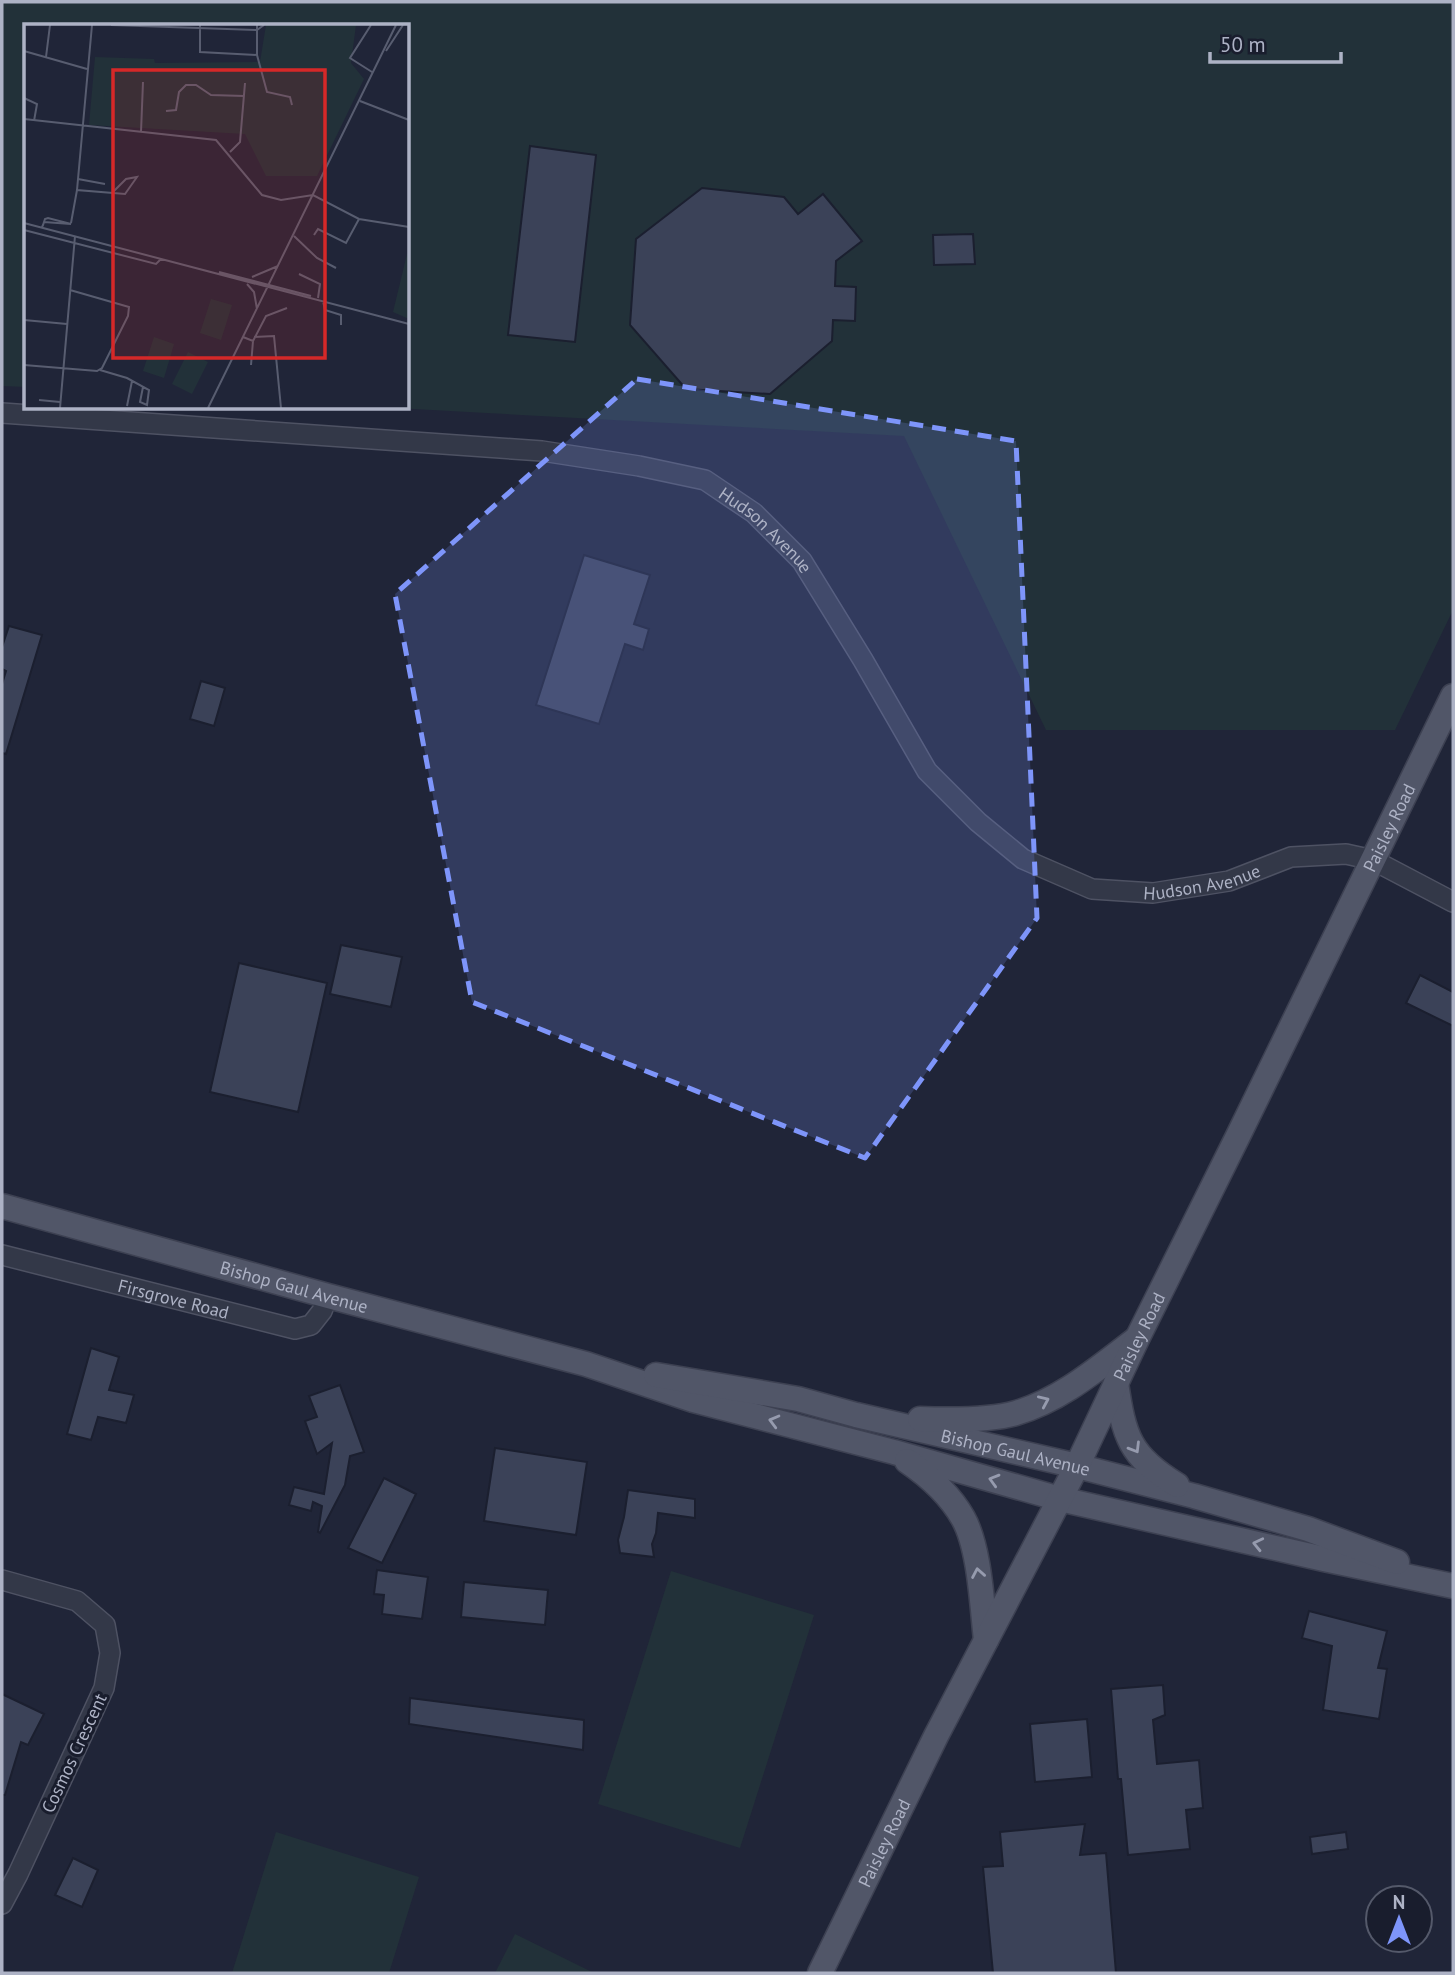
<svg xmlns="http://www.w3.org/2000/svg" width="1455" height="1975" viewBox="0 0 1455 1975" font-family="'PT Sans',sans-serif">
<style>
.green{fill:#223139}
.building{fill:#3b4258;stroke:#1b1f2f;stroke-width:2}
.lines{fill:none;stroke-linecap:round;stroke-linejoin:round}
.minor-casing{stroke:#4e5263;stroke-width:22}
.major-casing{stroke:#3d4152;stroke-width:27}
.minor{stroke:#333848;stroke-width:19}
.major{stroke:#515668;stroke-width:24}
.oneway{stroke:#969bae}
.marked{fill:#7e95fa;fill-opacity:0.2;stroke:#7e95fa;stroke-width:5;stroke-dasharray:14 9;stroke-linejoin:round}
.labels{text-anchor:middle;dominant-baseline:central;stroke-width:6;stroke-linejoin:round;paint-order:stroke}
.street-label{font-size:18px;fill:#adb2c5;stroke:#191d2d}
.inset-road{fill:none;stroke:#585d70;stroke-width:2}
.view{fill:#d62828;fill-opacity:0.15;stroke:#d62828;stroke-width:3.5}
.inset-edge{fill:none;stroke:#adb2c5;stroke-width:3.5}
</style>
<rect width="100%" height="100%" fill="#202538"/>
<g class="green">
<path d="M2,2H1453V610L1395,730H1046L904,436L395,408H408V26H26V387L2,386Z"/>
<path d="M671,1571L814,1615L740,1848L598,1804Z"/>
<path d="M276,1832L419,1877L389,1973H232Z"/>
<path d="M515,1934L594,1973H495Z"/>
</g>
<g class="building">
<path d="M530,146L596,155L575,342L508,335Z"/>
<path d="M702,188L784,197L798,214L823,194L862,241L836,261L835,286L856,287L855,321L833,320L832,341L770,394L686,389L630,325L636,239Z"/>
<path d="M973,234L975,264L934,265L933,235Z"/>
<path d="M584,555L650,575L634,624L649,629L643,650L625,644L599,724L536,705Z"/>
<path d="M9,626L42,635L6,754L2,753V684L6,671L2,669V647Z"/>
<path d="M201,681L225,688L214,726L190,719Z"/>
<path d="M341,945L402,957L391,1007L330,994Z"/>
<path d="M239,963L327,983L298,1112L210,1092Z"/>
<path d="M1420,975L1453,992V1026L1406,1003Z"/>
<path d="M91,1348L119,1357L109,1390L134,1395L126,1423L98,1417L91,1440L67,1434Z"/>
<path d="M340,1385L364,1452L350,1456L345,1485L320,1533L318,1532L322,1506L313,1502L311,1511L289,1505L294,1487L324,1494L332,1443L317,1454L305,1421L317,1417L309,1396Z"/>
<path d="M495,1448L587,1462L576,1535L484,1521Z"/>
<path d="M384,1478L416,1494L382,1563L348,1548Z"/>
<path d="M628,1490L695,1499V1518L658,1513L656,1533L652,1544L654,1557L620,1553L618,1540L624,1517Z"/>
<path d="M377,1570L428,1577L422,1619L382,1614L384,1595L374,1594Z"/>
<path d="M464,1582L548,1590L545,1625L461,1617Z"/>
<path d="M1309,1611L1387,1631L1378,1668L1387,1669L1379,1719L1323,1710L1332,1646L1302,1638Z"/>
<path d="M1163,1685L1165,1715L1153,1720L1157,1764L1199,1760L1203,1808L1186,1810L1190,1849L1128,1855L1121,1779H1118L1111,1689Z"/>
<path d="M2,1694L44,1714L28,1745L21,1742L5,1795H2Z"/>
<path d="M410,1698L584,1720L583,1750L409,1724Z"/>
<path d="M1087,1719L1092,1777L1035,1782L1030,1724Z"/>
<path d="M1085,1824L1080,1855L1106,1853L1116,1973H993L983,1867L1003,1866L1000,1832Z"/>
<path d="M1346,1832L1348,1849L1312,1854L1310,1837Z"/>
<path d="M73,1858L98,1870L82,1907L55,1895Z"/>
</g>
<g class="lines">
<defs>
<g id="minor">
<path id="s1" d="M2,413L542,451L639,466L705,480L754,513L802,561L863,660L927,771L978,822L1023,859L1092,889L1153,893L1229,881L1291,857L1346,854L1373,860L1453,902"/>
<path id="s2" d="M2,1255L295,1329L311,1325L322,1311L328,1296"/>
<path d="M2,1580L77,1601L105,1625L110,1653L104,1688L18,1874L2,1904"/>
</g>
<g id="major">
<path id="s3" d="M2,1206L328,1296L586,1364L693,1400L894,1452L1060,1499L1324,1559L1453,1586"/>
<path id="s4" d="M656,1375L798,1399L856,1415L1077,1466L1194,1496L1308,1529L1397,1562"/>
<path d="M1116,1383C1124,1436 1129,1456 1177,1485"/>
<path d="M920,1419C947,1420 991,1420 1016,1413C1061,1400 1098,1368 1135,1340"/>
<path d="M907,1461C929,1476 950,1495 963,1518C980,1548 982,1606 986,1640"/>
<path id="s5" d="M820,1973L936,1736L1077,1466L1137,1339L1238,1136L1453,696"/>
</g>
</defs>
<use href="#minor" class="minor-casing"/>
<use href="#major" class="major-casing"/>
<use href="#minor" class="minor"/>
<use href="#major" class="major"/>
</g>
<defs><path id="oneway-chevron" d="M-2-3.5L2.5 0L-2 3.5" fill="none" stroke-width="1.6" stroke-linecap="round" stroke-linejoin="round" transform="scale(1.75)"/></defs>
<g class="oneway">
<use href="#oneway-chevron" transform="translate(1044 1401) rotate(-24)"/>
<use href="#oneway-chevron" transform="translate(774 1421) rotate(-165)"/>
<use href="#oneway-chevron" transform="translate(1135 1448) rotate(59)"/>
<use href="#oneway-chevron" transform="translate(994 1480) rotate(-164)"/>
<use href="#oneway-chevron" transform="translate(1258 1544) rotate(-167)"/>
<use href="#oneway-chevron" transform="translate(978 1573) rotate(-100)"/>
</g>
<path class="marked" d="M637,379L1016,441L1037,918L865,1158L472,1002L395,594Z"/>
<g class="labels">
<g class="street-label">
<text stroke="none"><textPath href="#s1" startOffset="786">Hudson Avenue</textPath></text>
<text stroke="none"><textPath href="#s5" startOffset="1279">Paisley Road</textPath></text>
<text stroke="none"><textPath href="#s1" startOffset="1395">Hudson Avenue</textPath></text>
<text stroke="none"><textPath href="#s3" startOffset="303">Bishop Gaul Avenue</textPath></text>
<text stroke="none"><textPath href="#s2" startOffset="177">Firsgrove Road</textPath></text>
<text stroke="none"><textPath href="#s5" startOffset="712">Paisley Road</textPath></text>
<text stroke="none"><textPath href="#s4" startOffset="368">Bishop Gaul Avenue</textPath></text>
<text transform="translate(74 1753) rotate(-65)">Cosmos Crescent</text>
<text stroke="none"><textPath href="#s5" startOffset="145">Paisley Road</textPath></text>
</g>
</g>
<g transform="translate(24 24)">
<rect width="385" height="385" fill="#202538"/>
<path d="M242,1H332L327,39L340,55L293,152H242L221,110L65,101L71,33L130,35L131,39L236,38ZM383,230H385V295L369,288ZM187,275L208,281L197,316L176,309ZM130,313L150,320L140,354L119,347ZM164,328L184,338L168,370L148,360Z" fill="#223139"/>
<path class="inset-road" d="M68,1L53,166L101,170L113,153L102,155L89,168M87,1L233,6L240,1M176,1V28L233,31M233,1V31L243,68L266,73L268,81M347,1L326,34L348,48M0,27L63,45M362,27L379,1M22,33L26,1M0,74L13,80L10,97M336,77L385,96M142,87L152,86L155,68L162,61H172L187,71L220,72M0,95L192,116L238,171L257,176L289,171L335,195L385,203M117,108L119,58M206,128L216,118L221,59M54,155L81,160M0,199L385,300M47,199L53,166M18,203L19,201L21,195L24,194L47,200L20,198M0,206L132,240L137,235M290,211L294,205L322,219L335,195M270,212L293,234L312,244M195,248L287,272M275,250L296,260L294,274M228,253L254,242M223,260L230,268L233,285M299,277L301,286L317,291V301M0,296L43,300M219,313L229,317L242,292L263,284M230,313L250,312L257,384M0,341L73,347L78,344L104,292L105,283L46,266M227,341L229,317M76,346L103,354L125,366L123,381L116,378L119,363M15,376L36,378M103,382L108,357M36,384L51,212M184,384L372,1"/>
<path class="view" d="M89,46H301V334H89Z"/>
<rect width="385" height="385" class="inset-edge"/>
</g>
<rect width="1455" height="1975" fill="none" stroke="#adb2c5" stroke-width="7"/>
<g transform="translate(1399 1919)"><circle r="33" fill="#191d2d" stroke="#54596a" stroke-width="2"/>
<path d="M0-5L12 26L0 18L-12 26Z" fill="#7e95fa"/>
<text y="-10" font-size="19" font-weight="bold" text-anchor="middle" fill="#adb2c5">N</text>
</g>
<path d="M1210 52v10h131v-10" fill="none" stroke="#adb2c5" stroke-width="3.5"/>
<text x="1220" y="52" font-size="21" fill="#adb2c5" stroke="#191d2d" stroke-width="5" paint-order="stroke">50 m</text>
</svg>
